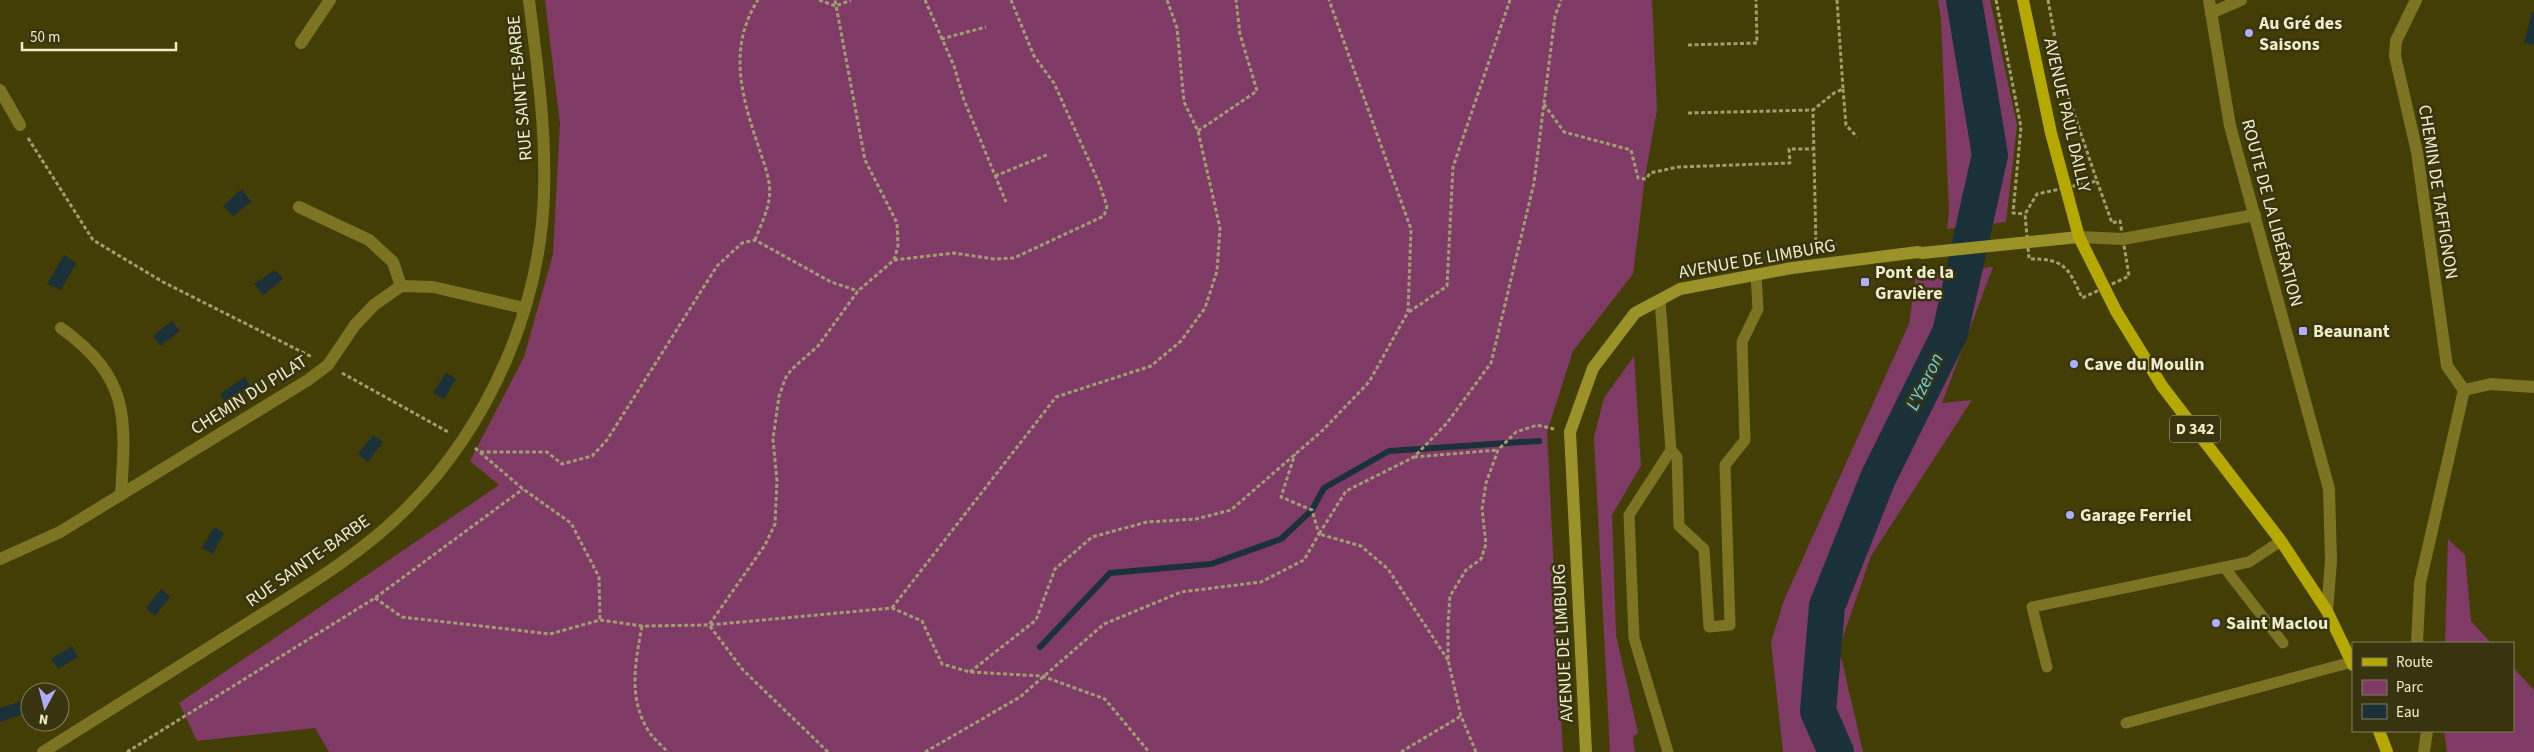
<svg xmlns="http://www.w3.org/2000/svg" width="2534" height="752" viewBox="0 0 2534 752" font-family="'Source Sans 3',sans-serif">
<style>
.green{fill:#7f3b65}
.water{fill:#1a313a}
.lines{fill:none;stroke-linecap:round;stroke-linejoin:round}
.stream{stroke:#1a313a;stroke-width:6}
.river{stroke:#1a313a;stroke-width:36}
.path{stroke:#a19e71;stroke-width:3;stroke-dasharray:4 2.5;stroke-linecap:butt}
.lane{stroke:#7c7423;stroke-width:11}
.street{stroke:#7c7423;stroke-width:12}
.secondary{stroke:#9b9229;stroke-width:12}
.primary{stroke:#b5a800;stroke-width:12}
.poi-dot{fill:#afaefa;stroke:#37340f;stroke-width:2}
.labels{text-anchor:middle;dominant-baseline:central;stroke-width:5;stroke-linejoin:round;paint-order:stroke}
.shield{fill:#37340f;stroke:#b8b693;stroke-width:1}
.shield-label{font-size:16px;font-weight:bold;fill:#f0edcb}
.poi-label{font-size:18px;font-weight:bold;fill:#f0edcb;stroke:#37340f;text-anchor:start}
.street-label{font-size:18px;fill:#f0edcb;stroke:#37340f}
.water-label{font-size:19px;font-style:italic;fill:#61d3fb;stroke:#37340f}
</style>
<rect width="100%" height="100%" fill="#433e05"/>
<g class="green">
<path d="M545,0H1652L1657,110L1645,177L1633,274L1573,351L1547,432L1563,752H329L315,728L197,741L179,703L499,485L470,461L524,357L553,254L560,124Z"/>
<path d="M1938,0H1990L2017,125L2006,222L1947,229L1949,212L1941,19Z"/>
<path d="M1993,267L1942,403L1972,400L1871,556L1839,648L1863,752H1783L1771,642L1784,600L1909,324L1916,275Z"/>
<path d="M1634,356L1641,466L1612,515L1616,635L1638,733L1633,737L1635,752H1610L1594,437L1604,398Z"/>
<path d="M2448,539L2465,555L2471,621L2491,643H2445Z"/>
<path d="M2513,667L2534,690V752H2447L2444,731H2513Z"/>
</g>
<g class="water">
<path d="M2532,12H2534V45L2524,43Z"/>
<path d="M242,189L251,202L233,216L223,206Z"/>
<path d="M64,255L76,263L61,290L47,284Z"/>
<path d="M275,270L283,279L263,295L254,284Z"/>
<path d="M172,321L180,331L160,346L153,336Z"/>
<path d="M446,373L456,379L444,399L433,393Z"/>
<path d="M245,377L251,387L227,405L220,394Z"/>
<path d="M373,435L383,442L368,462L358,454Z"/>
<path d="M214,527L224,533L213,554L202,548Z"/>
<path d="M161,589L170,597L155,616L146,608Z"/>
<path d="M72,646L78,657L58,669L51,659Z"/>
<path d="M22,701L26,713L0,722V708Z"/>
</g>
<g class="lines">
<path class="stream" d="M1040,647L1110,573L1211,564L1281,539L1312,510L1324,488L1389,451L1539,441"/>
<path class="river" d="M1836,752L1818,711L1827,606L1878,478L1950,333L1990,155L1964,0"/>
<g class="path">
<path d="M819,0L836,6L851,0"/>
<path d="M925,0L954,66L964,100L1006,202"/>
<path d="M1996,0L2021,127L2013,213L2025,214"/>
<path d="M2048,0L2063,81L2097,181"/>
<path d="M941,39L986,27"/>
<path d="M1688,45L1757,43L1756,0"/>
<path d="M1843,89L1846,125L1857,137"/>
<path d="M1544,104L1564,132L1631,150L1638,178L1646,179L1650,173L1678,167L1790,163L1789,149H1814"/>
<path d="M1688,113L1813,110"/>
<path d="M1198,131L1257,91L1240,34L1236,0"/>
<path d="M28,138L93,240L163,282L312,357"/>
<path d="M995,176L1049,154"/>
<path d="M2097,181L2112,223L2120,221L2129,276L2082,298C2069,268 2064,258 2029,259L2025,214L2037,194Z"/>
<path d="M755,240C760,227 767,213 769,200C772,182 764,164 759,148C742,98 727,48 758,0"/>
<path d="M1836,246L1835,244L1816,246L1813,110L1834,93L1843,89L1837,0"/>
<path d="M894,260L954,253L994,259L1014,258L1104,216L1107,206L1099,183L1054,83L1034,56L1011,0"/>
<path d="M1409,312L1447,286L1453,167L1510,0"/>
<path d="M342,373L450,433"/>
<path d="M475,448L523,489L571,523L599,577L600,620"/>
<path d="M480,452H547L562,464L592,456L607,440L717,266L742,243L755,240L831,282L858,291"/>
<path d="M1414,457L1498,450"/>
<path d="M375,598L402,617L550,634L600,620L642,626L709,625L892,608L922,621L942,664L970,672L1042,676L1105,699L1149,752"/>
<path d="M892,608L1056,397L1151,366L1181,341L1205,308L1217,271L1220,228L1198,131L1184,102L1177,28L1167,0"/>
<path d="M642,626C635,664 628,698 649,732C654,739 662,746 668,752"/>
<path d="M1448,660L1388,569L1361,546L1319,534L1346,491L1414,457L1447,423L1491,363L1534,183L1555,16L1561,0"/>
<path d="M970,672L1036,620L1055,569L1092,537L1147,522L1196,519L1231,510L1323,430L1369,382L1408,312L1411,229L1329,0"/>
<path d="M127,752L375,598L523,489"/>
<path d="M828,752L743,670L709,625L765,545L775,524L777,481L773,439L779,396L786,377L792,369L818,346L858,291L894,260L898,246L897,223L865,160L835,0"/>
<path d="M925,752L1020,697L1104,624L1181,592L1261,582L1304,560L1319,534L1312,510L1281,497L1295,454"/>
<path d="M1401,752L1461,716"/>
<path d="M1476,752L1461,716L1448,660V624L1450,596L1466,570L1481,559L1486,544L1482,509L1486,483L1498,450L1516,432L1537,425L1554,429"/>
</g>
<g class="lane">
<path d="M1660,300L1671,450L1677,457L1679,526L1704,549L1709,627L1730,625L1725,465L1745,440L1742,342L1758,309L1756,275"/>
<path d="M2224,567L2283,643"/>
<path d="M2047,667L2032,607L2249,562L2281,541"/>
<path d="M2126,723L2352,662"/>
<path d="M1668,752L1634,638L1629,515L1671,450"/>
</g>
<g class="street">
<path d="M2209,0L2230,126L2329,489L2331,561L2327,611"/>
<path d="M2416,0L2396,41L2395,56L2417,152L2447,366L2464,390"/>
<path d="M2211,13L2241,0"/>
<path d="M301,43L330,0"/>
<path d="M0,90L20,125"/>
<path d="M299,207L369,240L393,262L401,286"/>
<path d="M2079,237L2123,239L2255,215"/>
<path d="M61,328C130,378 126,417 121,495"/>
<path d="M0,559L60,532L308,380L328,365L355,325L374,305L401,286L433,287L524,308"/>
<path d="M2417,643L2420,583L2464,390L2491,384L2534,387"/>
<path d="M43,752C112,709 180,666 248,623C304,588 362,554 408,507C489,425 541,308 544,192C546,127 537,64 529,0"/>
<path d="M2424,752L2427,731"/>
</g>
<path class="secondary" d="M1586,752L1570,432L1593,368L1635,313L1680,289L1792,268L1918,252L1922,253L2079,237"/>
<g class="primary">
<path d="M2023,0L2051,133L2079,237L2116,311L2162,386L2281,541L2327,611L2353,665"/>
<path d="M2379,731L2387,752"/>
</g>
</g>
<g class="poi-dot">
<circle cx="2249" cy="33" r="5"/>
<rect x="1860" y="277" width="10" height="10" rx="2.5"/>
<rect x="2298" y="326" width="10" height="10" rx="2.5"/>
<circle cx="2074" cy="364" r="5"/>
<circle cx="2070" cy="515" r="5"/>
<circle cx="2216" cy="623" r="5"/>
</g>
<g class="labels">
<rect class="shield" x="2170" y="415.5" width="50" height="27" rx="4"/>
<g class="shield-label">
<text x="2195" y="429">D 342</text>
</g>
<g class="poi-label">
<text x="2259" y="23">Au Gré des<tspan x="2259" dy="21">Saisons</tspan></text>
<text x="1875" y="272">Pont de la<tspan x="1875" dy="21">Gravière</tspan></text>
<text x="2313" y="331">Beaunant</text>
<text x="2084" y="364">Cave du Moulin</text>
<text x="2080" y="515">Garage Ferriel</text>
<text x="2226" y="623">Saint Maclou</text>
</g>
<g class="street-label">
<text transform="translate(520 88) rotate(-95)">RUE SAINTE-BARBE</text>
<text transform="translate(2067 115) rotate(77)">AVENUE PAUL DAILLY</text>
<text transform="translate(2438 192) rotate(81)">CHEMIN DE TAFFIGNON</text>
<text transform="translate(2272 213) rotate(75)">ROUTE DE LA LIBÉRATION</text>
<text transform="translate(1757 259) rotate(-10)">AVENUE DE LIMBURG</text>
<text transform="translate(249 395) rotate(-32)">CHEMIN DU PILAT</text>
<text transform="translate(308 561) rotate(-35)">RUE SAINTE-BARBE</text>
<text transform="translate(1563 643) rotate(-93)">AVENUE DE LIMBURG</text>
</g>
<g class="water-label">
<text transform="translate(1925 382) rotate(-64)">L'Yzeron</text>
</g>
</g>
<rect x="2352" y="642" width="162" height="90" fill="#37340f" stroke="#817e5a"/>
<rect x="2362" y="658" width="25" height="8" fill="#b5a800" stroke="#817e5a"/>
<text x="2396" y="667" font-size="15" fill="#f0edcb">Route</text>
<rect x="2362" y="680" width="25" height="15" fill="#7f3b65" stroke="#817e5a"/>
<text x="2396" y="692" font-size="15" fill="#f0edcb">Parc</text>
<rect x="2362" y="704" width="25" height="15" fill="#1a313a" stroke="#817e5a"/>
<text x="2396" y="717" font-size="15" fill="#f0edcb">Eau</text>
<g transform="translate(45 707) rotate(187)"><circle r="24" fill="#37340f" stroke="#817e5a"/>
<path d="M0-4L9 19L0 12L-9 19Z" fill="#afaefa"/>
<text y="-8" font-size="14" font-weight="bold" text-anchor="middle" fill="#f0edcb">N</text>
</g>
<path d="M22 42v8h154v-8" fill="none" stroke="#f0edcb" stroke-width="2.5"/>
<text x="30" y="42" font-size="15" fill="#f0edcb" stroke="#37340f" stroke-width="4" paint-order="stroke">50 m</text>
</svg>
